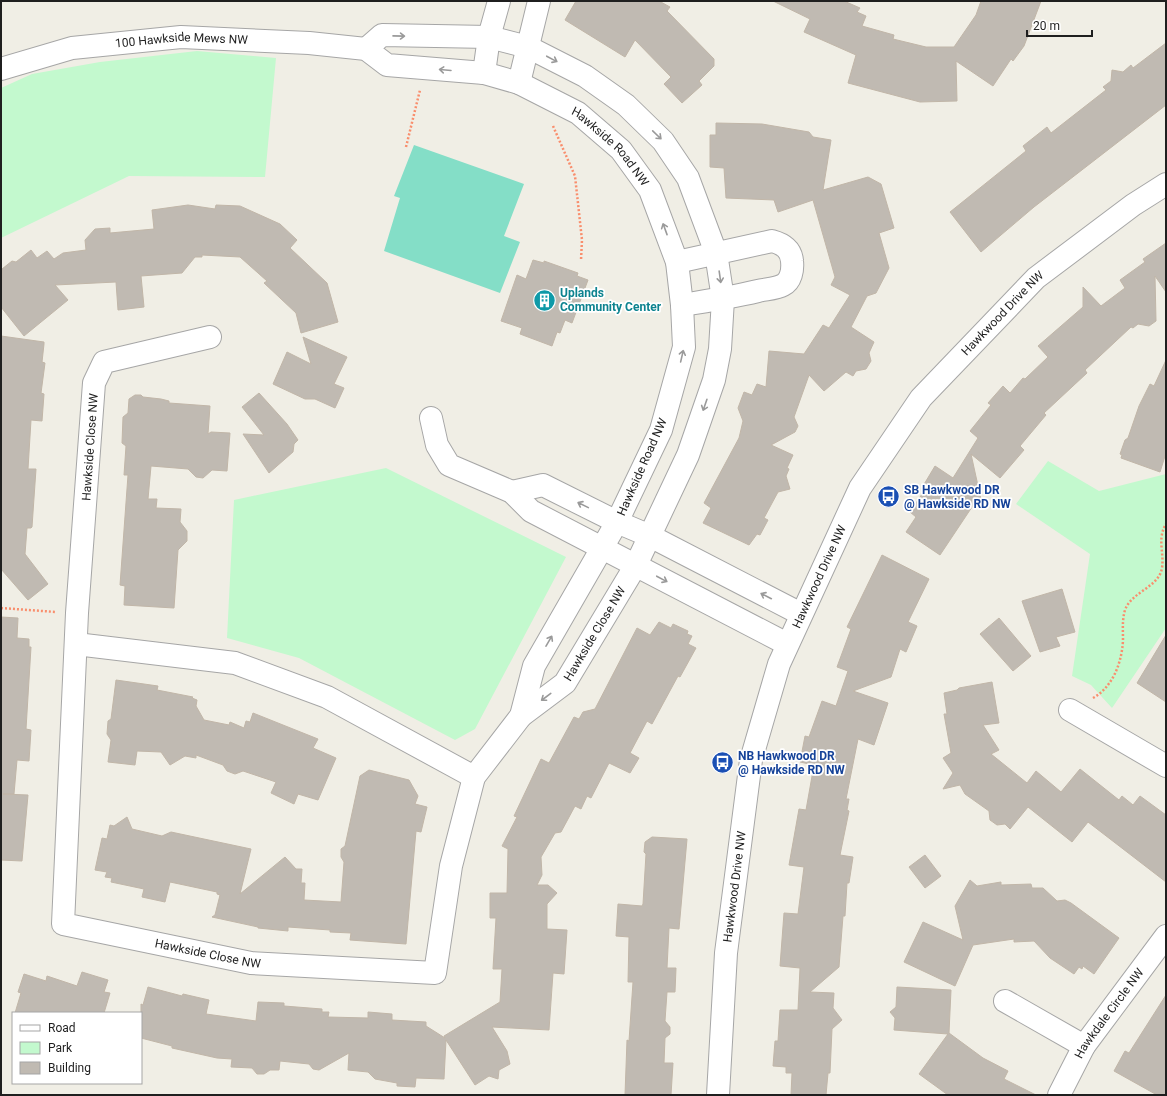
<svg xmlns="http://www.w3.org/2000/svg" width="1167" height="1096" viewBox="0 0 1167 1096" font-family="Roboto,sans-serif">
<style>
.park{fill:#c3f9ce}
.pitch{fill:#84dec7}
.building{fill:#c0bab2;stroke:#c1b6a8}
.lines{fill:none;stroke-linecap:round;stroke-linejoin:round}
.minor-casing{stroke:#a6a6a6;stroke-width:24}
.path{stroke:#f98e6d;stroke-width:2.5;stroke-dasharray:2 2;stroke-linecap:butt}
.minor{stroke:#fff;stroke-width:22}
.oneway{stroke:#9a9a9a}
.labels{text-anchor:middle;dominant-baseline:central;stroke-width:3.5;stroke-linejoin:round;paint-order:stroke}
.street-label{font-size:12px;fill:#1f1f1f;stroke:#fff}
.culture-label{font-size:12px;font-weight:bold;fill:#0d838f;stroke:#fff;text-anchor:start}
.transit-label{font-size:12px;font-weight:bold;fill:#164399;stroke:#fff;text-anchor:start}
</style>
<rect width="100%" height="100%" fill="#f0eee5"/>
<g class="park">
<path d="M197,51L276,58L265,177L129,176L1,238V88L32,74L100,62Z"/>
<path d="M1048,461L1099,491L1166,474V628L1112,708L1091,685L1072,676L1090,554L1016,504Z"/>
<path d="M386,468L566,557L475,729L455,740L299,658L227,638L234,500Z"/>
</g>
<path class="pitch" d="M414,145L524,184L504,236L520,242L500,293L384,251L400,198L394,196Z"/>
<g class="building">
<path d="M576,1H659L670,7L667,11L714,59V66L699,81L702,85L682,103L664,84L671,77L635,40L625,57L565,20Z"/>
<path d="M773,1H844L860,8L857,12L866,16L862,26L894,35L893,39L926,47H954L976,15L981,1H1041L1024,46L1013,61L1011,59L993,86L956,61L957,101L920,102L848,83L856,55L804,32L810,19Z"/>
<path d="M1166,43V105L1034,207L981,252L950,212L1026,151L1023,146L1047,127L1051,133L1106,90L1103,87L1111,81L1112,70L1123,72L1131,65L1133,68Z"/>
<path d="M716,123L762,124L809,132L813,137L831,140L823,190L868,177L881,184L894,228L879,233L889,268L876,293L867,296L851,327L874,342L869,353L871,361L866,369L856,371L853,376L846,372L824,391L809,375L794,417L798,426L795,432L771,445L793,455L787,468L789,469L786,476L790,489L778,492L764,518L768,520L760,535L757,534L749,545L703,523L711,508L704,503L739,438L743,421L738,408L744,392L752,395L757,384L766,387L769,351L804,354L823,325L829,328L850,295L831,285L835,277L813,200L778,212L774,200L726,198L724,168L710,167V135H716Z"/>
<path d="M188,205L215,209L216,205L240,206L280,224L297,240L290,248L327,283L338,322L301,333L296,313L264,283L267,281L240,257L202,255V257H195L182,273L141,276L144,307L118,310L116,282L55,285L68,300L24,336L1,307L2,269L12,261L16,262L31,250L37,258L47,251L54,259L63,253L86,250L85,240L95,229L110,228V233L154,229L152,210Z"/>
<path d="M1166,243V292L1155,276L1156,321L1149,326L1138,324L1133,328L1131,327L1085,370L1087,373L1044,413L1046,415L1020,446L1024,450L1000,478L971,454L982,504L972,507L940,555L906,532L916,517L910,512L926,488L923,486L935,466L953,478L978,438L970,431L991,405L988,403L1003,386L1010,393L1023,378L1025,379L1048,357L1038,346L1083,307V287L1101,306L1125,288L1120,280L1145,262L1143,259Z"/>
<path d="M533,260L544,263V261L578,273L577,276L588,280L572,323L565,320L560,333L557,332L552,346L520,334L522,328L501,321L517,275L526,279Z"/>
<path d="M1,336L44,342V344L42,362L45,363L41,393L44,394L42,421L31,420L28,469H36L32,527L31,528H27L25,554L48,584L28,600L1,569Z"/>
<path d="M303,337L347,357L334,384L344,388L335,408L315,399H305L273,384L287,352L311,364Z"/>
<path d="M1166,360V453L1160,472L1121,458L1122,455L1120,454L1125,440L1128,438L1139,406L1150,384L1154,386Z"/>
<path d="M259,393L287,424L298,440L294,444L293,452L269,473L243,434L264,435L242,407Z"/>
<path d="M135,395H141L143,397L161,399L169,401V403L210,406L208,434L211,432L230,433L227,471L212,470L203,478L196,477L188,469L151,466L148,499H157L156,508L181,509L180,522L187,531V541L178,550L174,608L124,605L125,586L120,585L128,475H124L126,446L122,443L123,417L128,413L129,399Z"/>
<path d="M882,555L929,579L908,622L917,626L906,652L900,649L891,677L853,691L888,703L874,745L858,739L846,799H849L847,810L849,811L840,855L853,857L849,883H847L845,916H843L839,967L810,992L834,993L833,1008L842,1020L832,1029L830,1073H828L826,1095H791L792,1073H786V1067L773,1066L775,1041H778L780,1010H798L800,968L780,966L784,913L798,914L804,867L789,865L799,809L806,810L814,765L800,762L805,736L809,737L822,701L836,706L848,671L837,667L851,629L847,627Z"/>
<path d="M1062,589L1075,632L1056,637L1060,646L1040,652L1022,601Z"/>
<path d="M1,617L18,618L17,638L29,639V647H31L26,729L31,730L29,761L17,760L14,794H3L28,795L22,861L1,860Z"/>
<path d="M999,618L1031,656L1013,671L980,634Z"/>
<path d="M659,622L671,628L673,624L688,631L687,634L692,636L688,644L696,648L680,677L678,676L652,724L647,721L630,753L639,758L630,773L609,763L591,798L587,796L581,809L575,806L561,832L555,833L541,857L542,875L537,885H548L557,893L547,904V929L567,930L564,974L553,973L549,1030L492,1027L507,1051L510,1064L499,1070L498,1079L489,1076L475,1085L446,1040L444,1079L416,1078L415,1087L397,1086V1083L375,1079L368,1072L348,1070L349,1053L319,1070L313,1069L309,1064L280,1061L279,1070H270L264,1074H257L252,1068L231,1067L232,1059L217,1058L172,1048V1046L141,1038V1004L143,1005L148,987L182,996L183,994L209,1000L206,1014L256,1021L258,1002L284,1003V1006L322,1009V1012H329L328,1017L368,1018V1012L392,1014V1020L426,1022V1026L445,1038L444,1036L500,1002L502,969H493L496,918H490V893H507L508,849L502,846L517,817L514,816L541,759L549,763L574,717L579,719L583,712L595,709L637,628L650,635Z"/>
<path d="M1166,635V702L1137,683Z"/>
<path d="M116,680L158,686L157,690L193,697L192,698L197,700L196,706L204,720L229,725L230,722L244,728L246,721L250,722L253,713L318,739L313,748L336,758L318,800L298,794L294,804L271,793L276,782L243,771L235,774L227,771L223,765L196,755V758L185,756L170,765L161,752L137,751L135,765L108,762L111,740L107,734L108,721L111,719Z"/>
<path d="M992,682L999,723L983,725L999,750L991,754L1027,783L1036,771L1061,792L1080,769L1119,800L1122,796L1133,805L1140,796L1166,815V882L1088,822L1072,842L1028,807L1010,829L1005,824L997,825L990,820L989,811L965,794L960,785L943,789L953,773L943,758L951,753L944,714H947L944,693L957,690L959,688Z"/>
<path d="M369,770L409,780L418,796L415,804L427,807L421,832L416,831L406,944L350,940L351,933L330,932V930L288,927V931L258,928V927L212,917L215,915L220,895L217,894V892L170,882L165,902L142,897L144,889L111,882L112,878L105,877L107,872L95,870L102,838L107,839L110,825L114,826L127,817L132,829L162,836L171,832L251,849L240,894L285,857L296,869H302L301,883H305L304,900L341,902L344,862L341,857V849L345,846L360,776Z"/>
<path d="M652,837L687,839L679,929L669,928L667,968H676L675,992H667L665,1021L670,1027V1034L665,1038L664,1063H673L671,1095H625L627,1040L629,1041L633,982H628L629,937L616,936L618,904L642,906L643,904L646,854L644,852L645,842Z"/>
<path d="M925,855L941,876L925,888L909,867Z"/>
<path d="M970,880L977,886L1001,882V885L1031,884L1032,888H1043L1057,901L1065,900L1071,903L1119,938L1094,974L1083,966L1082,969L1079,967L1074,974L1050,958L1034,941L1014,942V939L973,945L955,986L904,962L923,922L963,940L955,906Z"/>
<path d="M82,972L108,980L104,992L110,993L104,1013H15L21,993L18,992L24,974L46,981L47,976L77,986Z"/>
<path d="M897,987L951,990L949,1033L983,1058L1008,1071L1004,1079L1036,1095H948L919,1074L948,1034L894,1030L895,1018L890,1012L896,1007Z"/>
<path d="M1166,995V1095H1157L1114,1071L1125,1051L1129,1053Z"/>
</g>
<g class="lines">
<defs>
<g id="minor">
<path id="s1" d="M1,69L72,48L181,37L309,43L366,49L387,65L484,73L519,83L578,113L621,150L650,190L677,262L682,305L684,347L661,430L617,522L534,666L521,716"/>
<path d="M484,73L489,37L499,1"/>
<path d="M519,83L539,1"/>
<path d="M677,262L772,241C783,244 791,249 792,261C793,270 791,281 783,285C776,289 766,289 758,291C733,297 708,301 682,305"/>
<path id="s2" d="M210,337L104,362L94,383L77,613L63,924L251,963L435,973L451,866L474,777L521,716L565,683L636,565L688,455L714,380L720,349L723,299L716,253L688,178L663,141L626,105L585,76L528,47L489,37L382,35L366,49"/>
<path d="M431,418L437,445L449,465L512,492L531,511L787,644"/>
<path d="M512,492L543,485L617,522L650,536L801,614"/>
<path d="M76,644L235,663L327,697L474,777"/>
<path d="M1070,710L1166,766"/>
<path d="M1005,1001L1084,1046"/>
<path id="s3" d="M718,1095L726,953L751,760L779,664L860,488L921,398L1036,278L1133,205L1166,184"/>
<path id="s4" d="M1059,1095L1084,1046L1166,936"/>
</g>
</defs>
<use href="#minor" class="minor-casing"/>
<g class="path">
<path d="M553,126L575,176L582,240L581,260"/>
<path d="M406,147L420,90"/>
<path d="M1,608L56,612"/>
<path d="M1093,698C1113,687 1122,662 1123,640C1123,630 1122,620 1125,610C1131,593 1155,588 1161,572C1166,556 1156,540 1166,524"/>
</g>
<use href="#minor" class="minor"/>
</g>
<defs><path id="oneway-shaft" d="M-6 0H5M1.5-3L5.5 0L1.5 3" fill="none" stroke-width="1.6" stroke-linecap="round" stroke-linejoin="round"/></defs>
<g class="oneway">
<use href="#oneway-shaft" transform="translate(399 36) rotate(1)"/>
<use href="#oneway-shaft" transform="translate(552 59) rotate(28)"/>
<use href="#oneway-shaft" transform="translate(445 70) rotate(-175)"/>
<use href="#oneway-shaft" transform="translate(657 135) rotate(44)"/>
<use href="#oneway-shaft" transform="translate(665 229) rotate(-110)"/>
<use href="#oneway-shaft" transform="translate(720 277) rotate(82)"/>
<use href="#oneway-shaft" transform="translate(682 356) rotate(-77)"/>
<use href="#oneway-shaft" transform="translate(705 405) rotate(109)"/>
<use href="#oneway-shaft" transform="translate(583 505) rotate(-154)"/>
<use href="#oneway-shaft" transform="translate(662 579) rotate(28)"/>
<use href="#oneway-shaft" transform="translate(766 596) rotate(-153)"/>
<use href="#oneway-shaft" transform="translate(549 641) rotate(-60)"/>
<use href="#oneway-shaft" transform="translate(546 697) rotate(143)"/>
</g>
<defs>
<symbol id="building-disc" viewBox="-11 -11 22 22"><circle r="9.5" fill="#0f9aa8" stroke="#fff"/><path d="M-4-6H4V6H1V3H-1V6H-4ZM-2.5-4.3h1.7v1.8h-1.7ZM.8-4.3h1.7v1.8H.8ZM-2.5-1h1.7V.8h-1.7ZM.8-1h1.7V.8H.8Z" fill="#fff"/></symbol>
<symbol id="bus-disc" viewBox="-11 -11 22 22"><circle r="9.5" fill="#1a4fb4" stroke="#fff"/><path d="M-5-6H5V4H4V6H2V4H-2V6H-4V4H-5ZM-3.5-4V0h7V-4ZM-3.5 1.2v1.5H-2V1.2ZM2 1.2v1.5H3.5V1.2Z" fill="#fff"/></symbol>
</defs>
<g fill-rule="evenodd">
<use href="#building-disc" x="532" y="288" width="25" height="25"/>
<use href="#bus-disc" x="876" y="484" width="25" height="25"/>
<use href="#bus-disc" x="710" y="750" width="25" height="25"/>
</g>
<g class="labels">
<g class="street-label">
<text stroke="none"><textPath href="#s1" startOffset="184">100 Hawkside Mews NW</textPath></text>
<text stroke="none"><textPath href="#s1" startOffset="642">Hawkside Road NW</textPath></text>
<text stroke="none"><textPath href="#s3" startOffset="857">Hawkwood Drive NW</textPath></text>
<text transform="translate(90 447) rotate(-86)">Hawkside Close NW</text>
<text transform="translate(642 467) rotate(-66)">Hawkside Road NW</text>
<text stroke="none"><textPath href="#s3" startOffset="533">Hawkwood Drive NW</textPath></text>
<text stroke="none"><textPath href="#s2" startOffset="1440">Hawkside Close NW</textPath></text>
<text stroke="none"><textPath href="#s3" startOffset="209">Hawkwood Drive NW</textPath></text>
<text stroke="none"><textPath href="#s2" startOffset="822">Hawkside Close NW</textPath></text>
<text stroke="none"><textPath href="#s4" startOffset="96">Hawkdale Circle NW</textPath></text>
</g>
<g class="culture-label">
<text x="560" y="293">Uplands<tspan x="560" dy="14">Community Center</tspan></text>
</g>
<g class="transit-label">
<text x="904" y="490">SB Hawkwood DR<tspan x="904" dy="14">@ Hawkside RD NW</tspan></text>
<text x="738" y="756">NB Hawkwood DR<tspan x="738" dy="14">@ Hawkside RD NW</tspan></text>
</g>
</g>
<rect width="1167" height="1096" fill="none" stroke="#1f1f1f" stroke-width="4"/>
<rect x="12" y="1012" width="130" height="72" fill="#ffffff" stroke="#a5a5a5"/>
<rect x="20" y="1025" width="20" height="6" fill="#ffffff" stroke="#a5a5a5"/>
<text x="48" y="1032" font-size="12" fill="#1f1f1f">Road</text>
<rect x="20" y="1042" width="20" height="12" fill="#c3f9ce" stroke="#a5a5a5"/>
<text x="48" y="1052" font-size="12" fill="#1f1f1f">Park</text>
<rect x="20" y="1062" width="20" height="12" fill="#c0bab2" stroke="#a5a5a5"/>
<text x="48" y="1072" font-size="12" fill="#1f1f1f">Building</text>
<path d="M1027 30v6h65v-6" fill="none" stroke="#1f1f1f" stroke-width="2"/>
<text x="1033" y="30" font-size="12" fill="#1f1f1f" stroke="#ffffff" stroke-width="3" paint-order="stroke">20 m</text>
</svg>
